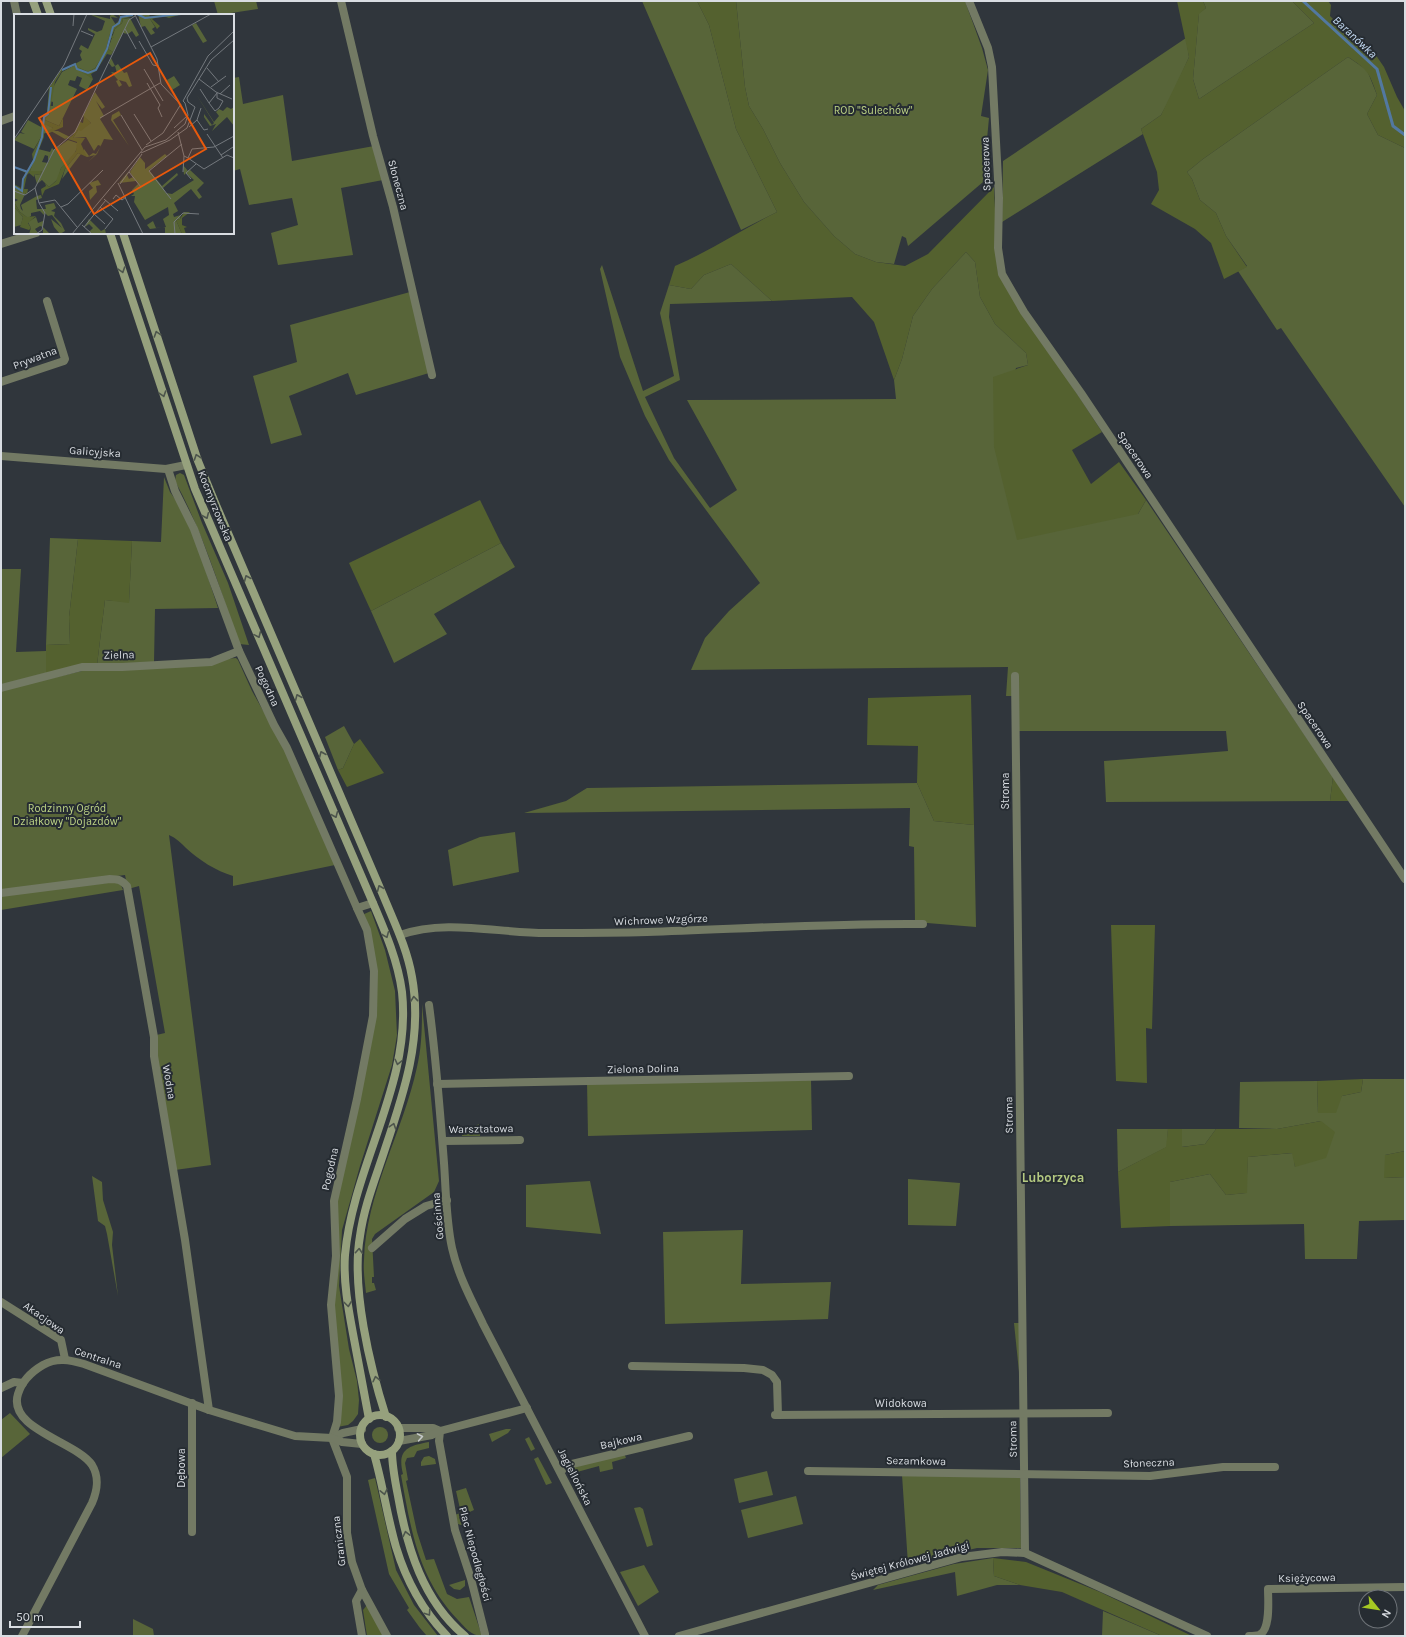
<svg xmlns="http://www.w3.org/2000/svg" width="1406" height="1637" viewBox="0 0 1406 1637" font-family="Karla,sans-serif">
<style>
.green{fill:#586539}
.forest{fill:#54612f}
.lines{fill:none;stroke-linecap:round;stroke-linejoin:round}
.stream{stroke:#5278a0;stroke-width:3}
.minor{stroke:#737a64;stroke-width:8}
.tertiary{stroke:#737a64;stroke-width:8}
.secondary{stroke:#96a17d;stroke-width:8}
.oneway{stroke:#4d554c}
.oneway2{stroke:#c5c9c9}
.labels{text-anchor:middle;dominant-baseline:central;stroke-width:4;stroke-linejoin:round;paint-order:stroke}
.park-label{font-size:11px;fill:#bed486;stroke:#262c32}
.street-label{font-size:11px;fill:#d9dde2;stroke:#262c32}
.water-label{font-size:12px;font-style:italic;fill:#c6ddf6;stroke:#262c32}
.quarter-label{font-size:13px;font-weight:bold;fill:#b5ca81;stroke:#262c32}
.inset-river{fill:none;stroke:#5278a0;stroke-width:2}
.inset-road{fill:none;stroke:#74797e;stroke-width:1}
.view{fill:#e8590c;fill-opacity:0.15;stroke:#e8590c;stroke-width:2}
.inset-edge{fill:none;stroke:#d9dde2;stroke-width:2}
</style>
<rect width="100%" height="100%" fill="#30363c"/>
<g class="green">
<path d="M214,1H256L258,9L218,15Z"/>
<path d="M642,1H697L709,25L736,129L777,212L741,230Z"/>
<path d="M736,1H965L982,48L988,70L981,116L989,118L983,182L908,246L906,238L902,236L894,264L876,262L855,254L834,236L804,202L780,163L763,129L749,106L745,87Z"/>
<path d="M1203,1H1292L1314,23L1199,99L1193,79L1199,13L1206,8Z"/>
<path d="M1186,38L1189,57L1173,93L1161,115L1141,129L1143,134L1002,222L1003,161Z"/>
<path d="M1348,57L1367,70L1377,95L1367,114L1378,135L1405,148V507L1281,328L1277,330L1238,271L1247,266L1226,236L1216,213L1200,200L1192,179L1187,172L1203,159Z"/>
<path d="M239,77L243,104L283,95L292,161L374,146L383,180L341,188L353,255L278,265L271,233L298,225L292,198L249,205L240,169L233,171V78Z"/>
<path d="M966,252L975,262L980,297L995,324L1026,353L1028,365L1016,368L994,447L1138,514L1146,500L1333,777L1330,801L1106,802L1104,761L1228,751L1226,731H1014V696H1006L1008,667L691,670L705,638L729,611L760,583L669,460L645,416L620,357L600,269L602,265L643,391L674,376L660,313L669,285L691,289L704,275L731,264L772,301L670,304L669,317L680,380L645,397L674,458L710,508L737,490L687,400L896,399L894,380L902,359L913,316L932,289Z"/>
<path d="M410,292L429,373L356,395L348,373L289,396L302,435L271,444L253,376L297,362L290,325Z"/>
<path d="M180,473L184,475L202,523L228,583L249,645L239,644C220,589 203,532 175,481L176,475Z"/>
<path d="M164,477L170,492L180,506L192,529L218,608L155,609L154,662L97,665L105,600L129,602L132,541L161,542Z"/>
<path d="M50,538L78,539L69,617L70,644L46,645Z"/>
<path d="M501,543L515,567L434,614L447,634L394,663L371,611Z"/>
<path d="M1,569H21L16,652L46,651V673L1,685Z"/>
<path d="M236,658L238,660L252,691L284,748L335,865L233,886V876C216,871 199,860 186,848C181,843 176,838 169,835L211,1165L175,1170L152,1036L165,1033L139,886L128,889L125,875L1,890V690L82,671Z"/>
<path d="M344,726L354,744L343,768L338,770L325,737Z"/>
<path d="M917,783L934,821L974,825L976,927L915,922L914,847L909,846L910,808L524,813L566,801L587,788Z"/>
<path d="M515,832L519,872L453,886L448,850L480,837Z"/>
<path d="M115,882L121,885L123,890L1,910V895Z"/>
<path d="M371,911L385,950L395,991L397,1035L392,1065L360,1166L342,1230L339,1286L349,1349L357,1381L359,1400L358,1414L353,1421L348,1425L337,1427L333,1306L336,1200L361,1085L376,970L362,915Z"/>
<path d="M422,1004L439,1181L434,1192L375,1234L372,1239L374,1277H372V1283H374L376,1290L366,1293C365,1282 363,1271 364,1260C366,1193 403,1132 417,1067C422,1046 422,1026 422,1004Z"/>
<path d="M1363,1079H1405V1151L1385,1155V1178L1405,1177V1220L1359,1221L1357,1259H1305L1304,1224L1170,1226V1182L1210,1174L1226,1195L1246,1193L1248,1157L1293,1153L1295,1167L1321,1121L1277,1129L1239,1128L1240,1082L1317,1081L1318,1113L1342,1096L1361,1092Z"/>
<path d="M811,1080L812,1130L588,1136L587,1081Z"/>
<path d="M479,1124L480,1136H462V1133Z"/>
<path d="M1117,1129H1168L1167,1147L1118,1172Z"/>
<path d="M1182,1129H1216L1205,1144L1181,1147Z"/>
<path d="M92,1176L102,1182L103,1200L113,1232L112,1245L118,1296L107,1234L105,1226L98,1221Z"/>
<path d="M908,1179L960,1183L956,1226L908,1225Z"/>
<path d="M590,1181L601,1234L526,1227V1185Z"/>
<path d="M743,1230L741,1284L831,1282L828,1319L665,1324L663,1232Z"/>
<path d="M1014,1323H1021L1019,1372Z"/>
<path d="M10,1413L30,1434L1,1458V1420Z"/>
<circle cx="380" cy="1435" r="8"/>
<path d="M506,1429H511L508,1433L492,1442L489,1434Z"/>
<path d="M529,1437L535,1449L531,1451L525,1439Z"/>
<path d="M429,1442V1448L417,1451L414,1457L407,1458L405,1463L408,1480L406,1481L417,1532L426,1560L434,1559L447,1594L457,1599L469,1597L482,1636C471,1636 465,1627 458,1620C418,1578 411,1530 401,1475L403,1474C397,1450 407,1446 429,1442Z"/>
<path d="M624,1453L626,1458L612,1462L613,1469L600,1472L599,1466L577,1472L578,1477L574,1478L570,1470L574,1466Z"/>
<path d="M429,1456L435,1459L436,1464L421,1466V1462L424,1457Z"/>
<path d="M538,1457L552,1483L546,1485L534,1459Z"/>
<path d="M767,1471L773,1495L739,1503L734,1479Z"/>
<path d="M902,1475L1020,1477L1021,1548H977L908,1564Z"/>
<path d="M375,1478L396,1570L414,1605L438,1636H427L420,1628L407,1610L409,1608L389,1574L368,1480Z"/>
<path d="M466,1488L474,1510L459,1517L462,1525H461L458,1524L454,1515L461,1513L456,1491Z"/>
<path d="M796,1496L803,1524L748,1538L741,1510Z"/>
<path d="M640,1507L643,1509L653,1545L647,1547L634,1508Z"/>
<path d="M993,1558L994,1576L1020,1585H997L957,1596L955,1572L873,1590L878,1585L954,1564Z"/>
<path d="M644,1565L659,1592L638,1606L620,1572Z"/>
<path d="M465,1580V1586L460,1590L454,1589L449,1585Z"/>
<path d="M1103,1611L1162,1636H1102Z"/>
<path d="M133,1619L153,1629L154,1636H133Z"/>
</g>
<g class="forest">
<path d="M697,1H736L745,87L749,106L763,129L780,163L804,202L834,236L855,254L876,262L905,266L928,254L994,187L998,273L1102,432L1072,450L1091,484L1119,462L1146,500L1138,514L1017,540L994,447L993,377L1028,365L1026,353L995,324L980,297L975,262L966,252L932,289L913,316L902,359L894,380L874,322L852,297L772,301L731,264L704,275L691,289L669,285L675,266C710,251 743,229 777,212L736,129L709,25Z"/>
<path d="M1177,1H1203L1206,8L1199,14L1193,79L1199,99L1314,23L1292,1H1328L1331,5L1330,16L1347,33L1373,51L1384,67L1397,97L1405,111V148L1378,135L1367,114L1377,95C1369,72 1368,70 1348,57L1203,159L1187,172L1192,179L1200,200L1216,213L1226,236L1247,267L1224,279L1211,243L1195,229L1151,204L1159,190L1157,172L1141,129L1161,115L1189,57Z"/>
<path d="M480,500L501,543L371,611L349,563Z"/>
<path d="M78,539L132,541L129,603L105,600L97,665L46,673V645L70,644L69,617Z"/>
<path d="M971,695L974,825L934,821L917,783L918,746L867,745L868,698Z"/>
<path d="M360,739L384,773L347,787L338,770L343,768L354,744Z"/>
<path d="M1333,777L1349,801H1330Z"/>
<path d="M1111,925H1155L1152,1029L1146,1028L1147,1083L1116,1081Z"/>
<path d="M1363,1079L1361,1092L1342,1096L1336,1113H1318L1317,1081Z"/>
<path d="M1321,1121L1335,1132L1326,1158L1295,1167L1292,1153L1248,1157L1247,1193L1226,1195L1210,1174L1170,1182V1226L1121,1228L1118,1172L1166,1147L1168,1129H1182V1147L1205,1144L1216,1129H1277Z"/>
<path d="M1405,1151V1177L1384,1178L1385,1155Z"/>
<path d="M993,1558L1026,1562L1100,1592L1192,1636H1162L1062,1592L1020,1585L994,1576Z"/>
<path d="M367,1605L383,1636H367L363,1610Z"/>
</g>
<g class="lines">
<path class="stream" d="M1303,1L1377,69L1393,126L1405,135"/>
<g class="minor">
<path d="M14,1L17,15"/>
<path d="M341,1L373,136L393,207L432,375"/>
<path d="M969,1L988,48L992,67L999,198L998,248L1002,274L1024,312L1081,393L1405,879"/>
<path d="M1,121L15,116"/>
<path d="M1,244L36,233"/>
<path d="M1,382L64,361L65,359L47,301"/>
<path d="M1,456L166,469L186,465"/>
<path d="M168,469L175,491L194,529L239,651L274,725L287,748L357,908"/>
<path d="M1015,676L1025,1553"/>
<path d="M1,688L82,667H122L211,662L239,651"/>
<path d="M1,893L110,879C118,879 122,880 127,886L154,1037V1056L185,1240L209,1410"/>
<path d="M373,903L357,908L367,930L374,971L373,1016L357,1099L334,1201L336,1256L331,1305L339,1396L337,1422L332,1438L347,1477V1533L352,1562L362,1590L387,1636"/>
<path d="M400,935C447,918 501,934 550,933C583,933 615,933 647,932C739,929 831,923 923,924"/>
<path d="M429,1005C436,1057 440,1111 444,1163C446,1191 446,1220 452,1248C458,1275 471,1299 483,1324L645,1636"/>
<path d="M437,1084L849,1076"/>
<path d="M443,1141L520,1140"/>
<path d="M372,1248L405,1219L426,1206L447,1200"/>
<path d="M1,1302L61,1340L65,1359"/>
<path d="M632,1366L744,1368L763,1370L772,1375L777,1382L778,1415"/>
<path d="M1,1388L14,1382L23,1383"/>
<path d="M192,1403V1532"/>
<path d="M775,1415L1108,1413"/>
<path d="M398,1428H433L440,1431"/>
<path d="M440,1431L439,1441L455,1530L471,1579L485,1634"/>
<path d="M399,1441L432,1435L440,1431L527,1408"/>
<path d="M560,1471L572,1464L689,1436"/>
<path d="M808,1471L1150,1476L1223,1467H1275"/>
<path d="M362,1590L356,1601L362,1636"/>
<path d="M1249,1636C1252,1636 1256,1636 1259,1635C1271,1630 1268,1600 1268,1589L1405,1587"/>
</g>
<g class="tertiary">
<path d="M332,1438L343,1433L362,1429"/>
<path d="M22,1636L92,1503C97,1491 100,1478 92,1465C77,1442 7,1429 18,1394C22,1381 31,1372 43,1365C57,1357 70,1360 84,1364L209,1410L295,1436L332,1438L342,1442L362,1444"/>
<path d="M679,1636L962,1557L1002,1552L1025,1553L1207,1636"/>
</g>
<g class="secondary">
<path d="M33,1L38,15"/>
<path d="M46,1L51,15"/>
<path d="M110,233L195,489L373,903C385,931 398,961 402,992C412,1084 353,1165 345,1255C343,1283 349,1312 354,1339C359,1366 364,1392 369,1419"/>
<path d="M123,233L198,461L216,505L383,895C394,922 407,948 412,977C423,1037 404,1093 385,1149C376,1177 364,1206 360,1236C351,1288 370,1367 386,1417"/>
<circle cx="380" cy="1435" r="20"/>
<path d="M392,1451C392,1466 395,1481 398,1496C407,1548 423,1601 465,1636"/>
<path d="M374,1454C383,1485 387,1516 396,1547C406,1580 423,1611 447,1636"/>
</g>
</g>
<defs><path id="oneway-chevron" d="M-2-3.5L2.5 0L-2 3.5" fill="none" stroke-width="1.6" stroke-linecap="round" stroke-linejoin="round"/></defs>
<g class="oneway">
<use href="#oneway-chevron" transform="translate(122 270) rotate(72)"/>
<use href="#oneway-chevron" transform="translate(157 334) rotate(-108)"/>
<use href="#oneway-chevron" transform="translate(163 394) rotate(72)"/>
<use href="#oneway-chevron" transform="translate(197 457) rotate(-109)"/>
<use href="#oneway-chevron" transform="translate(206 516) rotate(67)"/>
<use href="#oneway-chevron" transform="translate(247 578) rotate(-113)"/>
<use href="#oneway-chevron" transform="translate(258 635) rotate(66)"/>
<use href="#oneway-chevron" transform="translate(298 697) rotate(-113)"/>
<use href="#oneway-chevron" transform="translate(322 754) rotate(-113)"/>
<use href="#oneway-chevron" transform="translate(335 815) rotate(67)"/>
<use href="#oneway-chevron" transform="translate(380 888) rotate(-113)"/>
<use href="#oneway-chevron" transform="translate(386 935) rotate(68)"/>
<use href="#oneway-chevron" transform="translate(414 999) rotate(-96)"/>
<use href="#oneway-chevron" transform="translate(398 1062) rotate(103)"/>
<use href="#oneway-chevron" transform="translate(393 1126) rotate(-72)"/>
<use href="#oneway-chevron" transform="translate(359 1251) rotate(-86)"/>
<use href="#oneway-chevron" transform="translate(348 1304) rotate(83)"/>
<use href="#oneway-chevron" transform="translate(376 1379) rotate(-103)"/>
<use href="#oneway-chevron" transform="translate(384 1492) rotate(78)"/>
<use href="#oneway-chevron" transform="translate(406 1534) rotate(-103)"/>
<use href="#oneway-chevron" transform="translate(428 1613) rotate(56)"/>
</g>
<use class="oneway2" href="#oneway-chevron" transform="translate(420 1437) rotate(-10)"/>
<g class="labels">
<g class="park-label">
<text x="873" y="110">ROD "Sulechów"</text>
<text x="67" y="808">Rodzinny Ogród<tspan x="67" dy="13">Działkowy "Dojazdów"</tspan></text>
</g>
<g class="street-label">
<text transform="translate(986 164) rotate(-92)">Spacerowa</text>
<text transform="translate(398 185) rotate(75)">Słoneczna</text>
<text transform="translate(35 358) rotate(-21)">Prywatna</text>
<text transform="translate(95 452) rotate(4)">Galicyjska</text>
<text transform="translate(1135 455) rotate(56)">Spacerowa</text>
<text transform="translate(215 506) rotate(68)">Kocmyrzowska</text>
<text transform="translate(119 655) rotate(-1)">Zielna</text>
<text transform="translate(267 686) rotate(65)">Pogodna</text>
<text transform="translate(1315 725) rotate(56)">Spacerowa</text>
<text transform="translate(1005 791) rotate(-90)">Stroma</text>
<text transform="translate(661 920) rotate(-2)">Wichrowe Wzgórze</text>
<text transform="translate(643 1069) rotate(-1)">Zielona Dolina</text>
<text transform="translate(169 1082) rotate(80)">Wodna</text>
<text transform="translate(1009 1115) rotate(-91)">Stroma</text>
<text transform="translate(481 1129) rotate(-1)">Warsztatowa</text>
<text transform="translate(330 1169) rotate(-77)">Pogodna</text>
<text transform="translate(438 1216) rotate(-95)">Gościnna</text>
<text transform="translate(44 1318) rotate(35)">Akacjowa</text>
<text transform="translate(98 1358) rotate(18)">Centralna</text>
<text x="901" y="1403">Widokowa</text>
<text transform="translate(1013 1439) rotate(-91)">Stroma</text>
<text transform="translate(621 1441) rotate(-13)">Bajkowa</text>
<text transform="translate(916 1461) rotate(1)">Sezamkowa</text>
<text transform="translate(1149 1463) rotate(-2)">Słoneczna</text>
<text transform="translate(181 1468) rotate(-90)">Dębowa</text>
<text transform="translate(575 1477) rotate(63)">Jagiellońska</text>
<text transform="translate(339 1541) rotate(-97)">Graniczna</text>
<text transform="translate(475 1554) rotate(75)">Plac Niepodległości</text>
<text transform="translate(910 1561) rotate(-15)">Świętej Królowej Jadwigi</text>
<text transform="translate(1307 1578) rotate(-1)">Księżycowa</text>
</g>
<g class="water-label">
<text transform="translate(1355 37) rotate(43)">Baranówka</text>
</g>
<g class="quarter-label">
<text x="1053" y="1177">Luborzyca</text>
</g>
</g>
<g transform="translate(14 14)">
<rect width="220" height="220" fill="#30363c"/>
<path d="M75,0L96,5V2L98,0L104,4L97,3L102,11L96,20L91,39L81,54L74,58L63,53L62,49L59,51L68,46L66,41L68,37L65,35L67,31L74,35L81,20L74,16V14L83,18L88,16L91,7ZM124,0H135L136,3H132L136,5L141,13L138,15L141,19L137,21L131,12L127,13ZM116,4L125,21L122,23L118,17L114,20L109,19L99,38L94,35L101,15L108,9L109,5ZM182,9L193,27L189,29L178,11ZM97,44L101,52L104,50L110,59L113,58L118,72L115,73L112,68L105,66L108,71L105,73L102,67L104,66L97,58L103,59L101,52L98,53L95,49ZM61,51L79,65L73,76L65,72L68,64L63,62L61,67L56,66L54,71L63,75L45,112L31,106L36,92H39V88L36,87L37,77L48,58ZM160,62L166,71L158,76L153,66ZM81,78L91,93L88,95L82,87L90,102L86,105L99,126L90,125L83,140L74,148L81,141L73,143L69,140L70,135L75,142L79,139L82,140L87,132L84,131L80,137L72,123L59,124L64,116L77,109L69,102ZM182,80L200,108L205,102L202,98L205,95L209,97L213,93L217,95L220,93V112L213,103L198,117L202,110L196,112L190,103V100L198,111L200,109ZM105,97L107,101L99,106L115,132L97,106L98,101ZM14,106L27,113V123L20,135L0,126L6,119L11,120L7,118ZM30,109L39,114L37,117H44L56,123L51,125L37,117L29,120ZM54,126L63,129V134L58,145L47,154L44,165L35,173L28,166L23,170L20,160L26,161L28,157H16L24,135L36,138L38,134L40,136L34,147V142L31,141L28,148L34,149L40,136ZM64,139L67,140L48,165L51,155ZM151,140L153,142L135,156L148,172L163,159L164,161L149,174L152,179L158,180L180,166L172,159L170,161L169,151L174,157L176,156L190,169L183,176L188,183L185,185L177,175L160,189L164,197L159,200L160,203L167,201L166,205L162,206L168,220H151V213L136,215L133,211L139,207L142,214L152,213L149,205L155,201L154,193L131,206L120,188L121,182H117L120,180L118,176L124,170L122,167L105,169L114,158L113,161L115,165L119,163L116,158L126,143L131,149V155ZM84,166L87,171L82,172L83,178L76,186L75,177L79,174L75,169ZM0,173L12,178L6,191L7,195L9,197L7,191L23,182L27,181L28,184L22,186L23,195H32L31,191L40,189L42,194L37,197L41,198L40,202L47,209L51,217L46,220L40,213L37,205L48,214L38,201L34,202L31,199L30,201L26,197L17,199V202L14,204L6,198L0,188L4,186L0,184ZM0,193L9,203L7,211L0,213ZM22,203L24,209L29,207V213L36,220H29V213L26,212L21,215L24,219L15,220L17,214L14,208ZM75,205L87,217L91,215L92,220H78L75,218L79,214L75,210L71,213Z" fill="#586539"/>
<path d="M104,0L108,3L120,2L109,5L108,9L101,15L98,21L100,24H97L94,35L99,38L97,41L93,40L82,57L77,60L79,65L62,55L61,51L48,57L41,68L35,101L31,106L45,112L49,104V113L33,120V117L39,114L30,110V123L16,157H28L26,161L20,160V163L15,159L13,161L10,175H14L13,180L6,178L0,170L7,174L12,159L4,155L13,157L19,146L18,140L27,123V110L33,98L35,74L47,56L55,52L62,49L64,53L74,58L81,54L91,39L99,12L107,5ZM153,0H168L155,4L149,2L138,5L146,12L143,15L136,5L131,3ZM70,102L77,109L67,117L64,116L59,124H71L67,130L73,143L64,139L51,155L45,170L31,176L28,182L27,175L32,172L31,169L35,173L42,167L47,154L62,137L63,128L54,125L59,121L66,108L69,109ZM0,188L6,198L13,203L22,202L14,209L17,214L15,216L6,213L9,203L0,193ZM170,198H176L168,204V211L173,213L170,214L172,220H168L162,206L166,205Z" fill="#54612f"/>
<path class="inset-river" d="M123,0L131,4L167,0M48,56L61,50L63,55L74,59L82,56L93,35L99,13L105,9L107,3L119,1M0,153L14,158M0,172L8,177L9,165L20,146L28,123L30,103L34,100L37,73"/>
<path class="inset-road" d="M121,1L143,45L147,70L167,91M59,12L60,0M111,15L122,35M67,17L79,22M125,27L139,51L144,52M137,33L197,0M193,54L205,68M130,55L149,87M185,65L202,78L218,85M133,69L146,91M197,73L212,62M186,75L195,89L203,79M206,80L216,71M171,89L169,87L194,42L220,17M195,89L201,97L205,94L209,87L203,84V79M146,91L144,94L148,103M120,100L137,127M107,101L128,136M86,104L146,69M183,106L190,116L194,115M175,113L183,106L187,94M160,114L173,102M164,118L170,142L174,144L178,135L200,133L220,122M193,120L209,144M0,125L50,51L73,0M132,131L149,119L167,90M127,139L156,126L173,114L181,93L174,88L173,84L197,46L220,26M207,141L219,133M174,144L190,155L213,141L220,144M115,158L127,173M169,158L170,142M177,165L172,159L182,150M104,169L129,220M106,170L128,140M21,174L40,136L61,118L115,6L121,2M0,177L11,181L21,174L25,189L41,186L63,213M90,185L104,197M99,185L102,181L108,186L112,183M157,185L135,157L168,130M47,193L54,190L89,156M86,193L99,205L91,215M79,199L91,210M68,211L78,220M70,213L92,186M22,220L28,216L31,199L25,189M58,220L131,133L152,126L171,110L174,101L171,89M161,220L160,208L169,199L185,200"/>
<path class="view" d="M136,39L192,135L80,200L25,104Z"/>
<rect width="220" height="220" class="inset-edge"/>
</g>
<rect width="1406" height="1637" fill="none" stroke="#d9dde2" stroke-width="4"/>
<g transform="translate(1378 1609) rotate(120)"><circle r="19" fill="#262c32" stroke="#6e7378"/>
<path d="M0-3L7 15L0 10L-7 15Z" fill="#a5c823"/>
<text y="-6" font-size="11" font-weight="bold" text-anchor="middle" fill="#d9dde2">N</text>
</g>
<path d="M10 1621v6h70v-6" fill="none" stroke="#d9dde2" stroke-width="2"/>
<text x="16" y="1621" font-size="12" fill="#d9dde2" stroke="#262c32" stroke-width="3" paint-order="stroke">50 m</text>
</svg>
